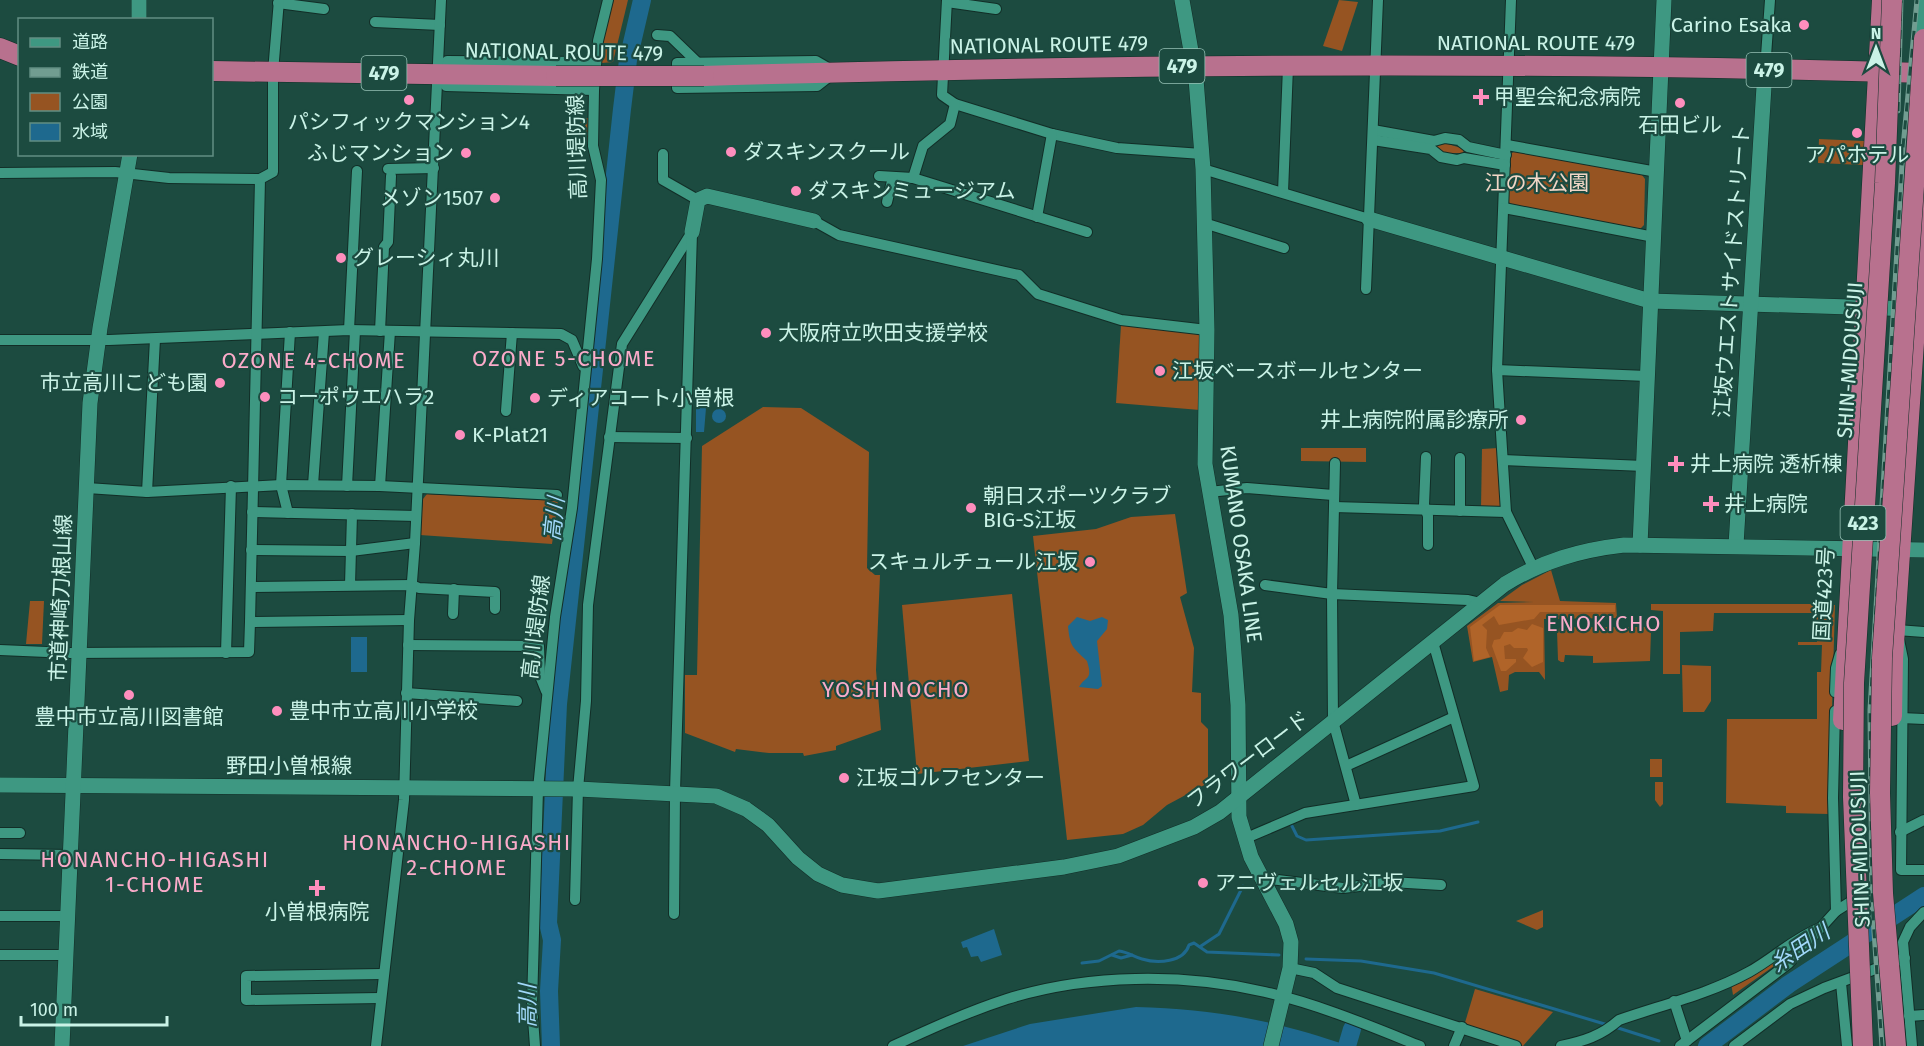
<svg xmlns="http://www.w3.org/2000/svg" width="1924" height="1046" viewBox="0 0 1924 1046" font-family="'Fira Sans','Noto Sans JP',sans-serif">
<style>
.green{fill:#965422}
.forest{fill:#b06429}
.water{fill:#1e698e}
.lines{fill:none;stroke-linecap:round;stroke-linejoin:round}
.stream{stroke:#1e698e;stroke-width:3}
.river{stroke:#1e698e;stroke-width:18}
.street-casing{stroke:#122e27;stroke-width:12}
.secondary-casing{stroke:#122e27;stroke-width:16}
.highway-casing{stroke:#122e27;stroke-width:21}
.street{stroke:#3e9882;stroke-width:10}
.secondary{stroke:#3e9882;stroke-width:15}
.highway{stroke:#b8718e;stroke-width:20}
.rail-casing{stroke:#719d91;stroke-width:5}
.rail{stroke:#1c4b40;stroke-width:3;stroke-dasharray:9;stroke-linecap:butt}
.highway-bridge-casing{stroke:#122e27;stroke-width:21;stroke-linecap:butt}
.highway-bridge{stroke:#b8718e;stroke-width:20}
.poi-dot{fill:#fe8ebd;stroke:#1c4b40;stroke-width:2}
.labels{text-anchor:middle;dominant-baseline:central;stroke-width:4.5;stroke-linejoin:round;paint-order:stroke}
.shield{fill:#1c4b40;stroke:#96c1b5;stroke-width:1.5}
.shield-label{font-size:20px;font-weight:bold;fill:#caf3e7}
.poi-label{font-size:21px;fill:#caf3e7;stroke:#1c4b40;text-anchor:start}
.street-label{font-size:21px;fill:#caf3e7;stroke:#1c4b40}
.park-label{font-size:21px;fill:#f0d6c6;stroke:#1c4b40}
.neighbourhood-label{font-size:22px;letter-spacing:1.5px;fill:#faabc9;stroke:#1c4b40}
.water-label{font-size:22px;font-style:italic;fill:#a2d9fa;stroke:#1c4b40}
</style>
<rect width="100%" height="100%" fill="#1c4b40"/>
<g class="green">
<path d="M613,0H628L613,62L602,63L603,41Z"/>
<path d="M1339,0L1358,2L1342,51L1323,46Z"/>
<path d="M581,118H590L589,142L579,141Z"/>
<path d="M1819,139L1864,141L1863,165L1818,163Z"/>
<path d="M1445,143L1464,149L1463,153H1443L1436,148V145Z"/>
<path d="M1515,151L1642,175L1645,179L1644,225L1639,230L1512,206L1508,201L1509,155Z"/>
<path d="M1121,325L1198,334L1202,338L1200,410L1116,403Z"/>
<path d="M763,407L801,408L869,452L867,568L875,575H880L876,670L881,730L836,746V750L804,756L803,753H769L736,749L735,752L685,733V675H697L702,446Z"/>
<path d="M1301,448H1366V462L1301,461Z"/>
<path d="M1498,448L1502,504L1499,508H1481L1482,449Z"/>
<path d="M427,494L558,501L552,544L420,535L423,499Z"/>
<path d="M1175,514L1187,593L1180,597L1194,648L1192,692L1201,693V722L1208,729V783L1167,805L1143,825L1123,834L1067,840L1033,536L1096,529L1131,517Z"/>
<path d="M1551,570L1560,601L1616,603L1617,618L1544,619L1545,680L1539,672H1515L1509,675L1508,690L1500,692L1492,657L1473,662L1467,626L1498,603L1534,602L1500,601L1522,585Z"/>
<path d="M1012,594L1029,761L917,774L902,605Z"/>
<path d="M30,601H44L42,644H26Z"/>
<path d="M1651,604H1815V613H1714L1713,631L1680,632V674H1663V611L1651,610Z"/>
<path d="M1816,604L1835,605L1829,814L1786,813V806L1726,803L1727,719H1817V672H1821L1822,645H1798V642H1817Z"/>
<path d="M1560,627H1647L1651,631L1650,661L1593,663V656L1565,655L1564,662H1561L1558,660L1557,631Z"/>
<path d="M1682,665L1711,666V701L1704,712H1683Z"/>
<rect x="1650" y="759" width="12" height="18"/>
<path d="M1655,782H1663V804L1660,807L1655,800Z"/>
<path d="M1543,910V927L1537,930L1516,921Z"/>
<path d="M1801,939L1784,959L1733,995L1731,983Z"/>
<path d="M1475,989L1553,1012L1523,1046L1464,1026Z"/>
</g>
<g class="forest">
<path d="M1500,605H1615V612H1540L1534,619L1499,625L1494,616L1482,625L1487,630L1486,648L1490,657L1474,661L1470,627Z"/>
<path d="M1532,624L1543,628V662L1532,667L1523,658L1528,650L1527,648H1514L1510,644L1504,646L1505,659H1516V662L1506,671H1501L1492,646L1494,640L1500,639L1504,632H1512L1518,628L1527,630Z"/>
</g>
<g class="water">
<path d="M696,396H707L704,432H696Z"/>
<circle cx="719" cy="416" r="7"/>
<path d="M1077,617L1090,621L1102,617L1108,620L1107,629L1097,641L1102,686L1098,689L1079,687C1086,675 1093,681 1087,661C1073,647 1070,648 1068,626Z"/>
<rect x="351" y="637" width="16" height="35"/>
<path d="M994,929L1002,955L981,962L978,956L971,957L967,947L963,948L961,942Z"/>
<path d="M1136,1007C1215,1009 1274,1020 1349,1046H963L1030,1024Z"/>
</g>
<g class="lines">
<g class="stream">
<path d="M1291,824L1297,836L1306,840L1440,831L1478,822"/>
<path d="M1201,946L1219,934L1243,886"/>
<path d="M1112,955L1121,958L1132,955"/>
<path d="M1306,959L1361,961L1434,973L1608,1025"/>
<path d="M1082,963L1099,961L1119,951C1128,952 1134,957 1142,959C1158,964 1184,962 1189,945L1194,943L1207,952L1279,955"/>
<path d="M1615,1027L1659,1041"/>
</g>
<g class="river">
<path d="M551,1046L549,991L552,940L548,923L558,704L622,109L628,60L642,0"/>
<path d="M1347,1046L1352,1029"/>
<path d="M1707,1046L1789,984L1924,896"/>
</g>
<defs>
<g id="street">
<path d="M947,0L942,95L955,104L1052,134L1117,148L1202,154"/>
<path d="M1511,0L1497,370L1506,512L1533,567"/>
<path d="M947,2L996,9"/>
<path d="M278,3L324,9"/>
<path d="M375,22L440,25"/>
<path d="M657,35L670,36L698,63"/>
<path d="M1918,44L1923,0"/>
<path d="M816,61L835,72L817,86L677,88V63Z"/>
<path d="M1765,70L1770,0"/>
<path d="M594,90L446,86L437,74L447,61L596,62"/>
<path d="M1373,130L1434,141L1445,138L1459,140L1468,147L1506,155"/>
<path d="M1373,140L1431,149L1441,157L1457,160L1464,158L1505,165"/>
<path d="M1507,145L1657,172"/>
<path d="M663,154V180L698,200"/>
<path d="M388,169L434,168"/>
<path d="M1203,169L1369,219"/>
<path d="M0,173L115,172L169,178L260,179"/>
<path d="M879,176L913,178L1087,232"/>
<path d="M913,178L923,146L950,124L955,104"/>
<path d="M1283,192L1288,67"/>
<path d="M887,202L893,177"/>
<path d="M1504,208L1654,237"/>
<path d="M1037,217L1052,134"/>
<path d="M814,221L839,235L1019,275L1038,294L1121,320L1207,330"/>
<path d="M1204,223L1284,248"/>
<path d="M1366,289L1378,0"/>
<path d="M349,330L357,171"/>
<path d="M380,331L384,247L388,242L391,176"/>
<path d="M0,340H109L349,330L561,334L572,340L583,366"/>
<path d="M1497,370L1647,376"/>
<path d="M506,411L512,333"/>
<path d="M609,437L687,438"/>
<path d="M1426,457L1424,505L1428,516V545"/>
<path d="M1503,460L1644,466"/>
<path d="M1335,463L1332,594L1333,721L1356,805"/>
<path d="M313,485L324,332"/>
<path d="M347,486L355,331"/>
<path d="M380,486L390,331"/>
<path d="M87,488L147,492L281,485L380,486L557,495"/>
<path d="M147,492L155,339"/>
<path d="M1209,492L1247,488L1333,495"/>
<path d="M1334,507L1506,512"/>
<path d="M1460,511V458"/>
<path d="M252,512L416,516"/>
<path d="M288,513L281,485L290,332"/>
<path d="M251,550L351,551L415,543"/>
<path d="M350,585L352,514"/>
<path d="M1265,585L1332,594L1468,600L1481,603"/>
<path d="M251,587L412,585L419,588L495,592V609"/>
<path d="M453,614L454,589"/>
<path d="M250,622L260,179L273,172V72L279,0"/>
<path d="M1924,632L1897,630L1903,659L1901,870H1924"/>
<path d="M408,645L539,646L540,676L546,691"/>
<path d="M0,650L70,653L249,652L250,622L409,620"/>
<path d="M226,653L231,486"/>
<path d="M1835,692L1836,668L1840,654"/>
<path d="M406,693L517,701"/>
<path d="M1835,711L1833,798L1836,911"/>
<path d="M1901,718L1924,719"/>
<path d="M1346,766L1454,717"/>
<path d="M1900,832L1924,820"/>
<path d="M0,833H20"/>
<path d="M1244,839L1305,813L1474,786L1433,642"/>
<path d="M0,854L71,855"/>
<path d="M1262,878L1343,888L1391,882L1441,885"/>
<path d="M575,900L578,789L586,701L588,605L622,344L692,232"/>
<path d="M674,914L675,792L692,233"/>
<path d="M0,916H68"/>
<path d="M0,955H66"/>
<path d="M1290,968L1314,973L1337,988L1516,1046"/>
<path d="M1841,983L1847,1046"/>
<path d="M380,998L246,1000V976L382,974"/>
<path d="M1674,1001L1687,1041"/>
<path d="M1909,1016L1924,1015"/>
<path d="M376,1046L404,800L409,620L415,543L441,0"/>
<path d="M535,1046L532,1005L538,789L555,617L572,508L597,259L601,180L593,146L594,90L598,41L608,0"/>
<path d="M893,1046C930,1029 967,1012 1007,999C1087,974 1183,973 1265,992C1318,1004 1370,1026 1420,1046"/>
<path d="M1454,1046L1462,1027"/>
<path d="M1561,1046C1584,1041 1601,1036 1619,1020C1662,1005 1709,994 1749,972C1774,958 1793,939 1820,928"/>
<path d="M1680,1046L1789,963L1836,911L1884,881"/>
<path d="M1734,1046L1790,1004L1824,988L1905,958"/>
<path d="M1912,1046L1903,942L1910,927L1924,912"/>
</g>
<g id="secondary">
<path d="M1182,0L1196,79L1203,169L1207,330L1205,464L1231,615L1238,705L1239,817L1251,857L1286,924L1291,942L1290,968L1271,1046"/>
<path d="M139,20V0"/>
<path d="M1369,219L1650,301L1915,309"/>
<path d="M692,232L698,200L707,196L814,221"/>
<path d="M1640,545L1664,0"/>
<path d="M1736,545L1765,70"/>
<path d="M0,785L578,789L716,796L746,809L768,825L798,858L818,874L842,885L878,891L1064,867L1118,856L1194,827L1220,812L1505,584C1543,561 1580,550 1624,545L1924,550"/>
<path d="M62,1046L90,403L100,328L130,154"/>
</g>
<g id="highway">
<path d="M0,48L20,56"/>
<path d="M212,71L556,76"/>
<path d="M704,76C1110,64 1518,61 1924,73"/>
<path d="M1892,716L1893,659L1924,192"/>
<path d="M1843,720L1882,0"/>
</g>
</defs>
<use href="#street" class="street-casing"/>
<use href="#secondary" class="secondary-casing"/>
<use href="#highway" class="highway-casing"/>
<use href="#street" class="street"/>
<use href="#secondary" class="secondary"/>
<use href="#highway" class="highway"/>
<defs>
<g id="rail">
<path d="M1898,111L1901,0"/>
<path d="M1882,1046L1872,903L1870,710L1903,147L1917,0"/>
</g>
</defs>
<use href="#rail" class="rail-casing"/>
<use href="#rail" class="rail"/>
<defs>
<g id="highway-bridge">
<path d="M556,76H704"/>
<path d="M1863,1046L1853,797L1854,683L1885,183L1892,0"/>
<path d="M1896,1046L1883,893L1880,793L1882,658L1924,39"/>
</g>
</defs>
<use href="#highway-bridge" class="highway-bridge-casing"/>
<use href="#highway-bridge" class="highway-bridge"/>
</g>
<g class="poi-dot">
<circle cx="1804" cy="25" r="6"/>
<path d="M1478 88h6v6h6v6h-6v6h-6v-6h-6v-6h6z"/>
<circle cx="409" cy="100" r="6"/>
<circle cx="1680" cy="103" r="6"/>
<circle cx="1857" cy="133" r="6"/>
<circle cx="731" cy="152" r="6"/>
<circle cx="466" cy="153" r="6"/>
<circle cx="796" cy="191" r="6"/>
<circle cx="495" cy="198" r="6"/>
<circle cx="341" cy="258" r="6"/>
<circle cx="766" cy="333" r="6"/>
<circle cx="1160" cy="371" r="6"/>
<circle cx="220" cy="383" r="6"/>
<circle cx="265" cy="397" r="6"/>
<circle cx="535" cy="398" r="6"/>
<circle cx="1521" cy="420" r="6"/>
<circle cx="460" cy="435" r="6"/>
<path d="M1673 455h6v6h6v6h-6v6h-6v-6h-6v-6h6z"/>
<path d="M1708 495h6v6h6v6h-6v6h-6v-6h-6v-6h6z"/>
<circle cx="971" cy="508" r="6"/>
<circle cx="1090" cy="562" r="6"/>
<circle cx="129" cy="695" r="6"/>
<circle cx="277" cy="711" r="6"/>
<circle cx="844" cy="778" r="6"/>
<circle cx="1203" cy="883" r="6"/>
<path d="M314 879h6v6h6v6h-6v6h-6v-6h-6v-6h6z"/>
</g>
<g class="labels">
<g class="shield">
<rect x="1159.5" y="49" width="45" height="34" rx="4.5"/>
<rect x="1746.5" y="53" width="45" height="34" rx="4.5"/>
<rect x="361.5" y="56" width="45" height="34" rx="4.5"/>
<rect x="1840.5" y="506" width="45" height="34" rx="4.5"/>
</g>
<g class="shield-label">
<text x="1182" y="66">479</text>
<text x="1769" y="70">479</text>
<text x="384" y="73">479</text>
<text x="1863" y="523">423</text>
</g>
<g class="poi-label">
<text x="1792" y="25" text-anchor="end">Carino Esaka</text>
<text x="1494" y="97">甲聖会紀念病院</text>
<text x="409" y="122" text-anchor="middle">パシフィックマンション4</text>
<text x="1680" y="125" text-anchor="middle">石田ビル</text>
<text x="743" y="152">ダスキンスクール</text>
<text x="454" y="153" text-anchor="end">ふじマンション</text>
<text x="1857" y="155" text-anchor="middle">アパホテル</text>
<text x="808" y="191">ダスキンミュージアム</text>
<text x="483" y="198" text-anchor="end">メゾン1507</text>
<text x="353" y="258">グレーシィ丸川</text>
<text x="778" y="333">大阪府立吹田支援学校</text>
<text x="1172" y="371">江坂ベースボールセンター</text>
<text x="208" y="383" text-anchor="end">市立高川こども園</text>
<text x="277" y="397">コーポウエハラ2</text>
<text x="547" y="398">ディアコート小曽根</text>
<text x="1509" y="420" text-anchor="end">井上病院附属診療所</text>
<text x="472" y="435">K-Plat21</text>
<text x="1690" y="464">井上病院 透析棟</text>
<text x="983" y="496">朝日スポーツクラブ<tspan x="983" dy="24">BIG-S江坂</tspan></text>
<text x="1724" y="504">井上病院</text>
<text x="1078" y="562" text-anchor="end">スキュルチュール江坂</text>
<text x="289" y="711">豊中市立高川小学校</text>
<text x="129" y="717" text-anchor="middle">豊中市立高川図書館</text>
<text x="856" y="778">江坂ゴルフセンター</text>
<text x="1215" y="883">アニヴェルセル江坂</text>
<text x="317" y="912" text-anchor="middle">小曽根病院</text>
</g>
<g class="street-label">
<text x="1536" y="43">NATIONAL ROUTE 479</text>
<text transform="translate(1049 45) rotate(-1)">NATIONAL ROUTE 479</text>
<text transform="translate(564 52) rotate(1)">NATIONAL ROUTE 479</text>
<text transform="translate(577 147) rotate(-92)">高川堤防線</text>
<text transform="translate(1732 271) rotate(-86)">江坂ウエストサイドストリート</text>
<text transform="translate(1850 360) rotate(-86)">SHIN-MIDOUSUJI</text>
<text transform="translate(1241 544) rotate(82)">KUMANO OSAKA LINE</text>
<text transform="translate(1824 594) rotate(-87)">国道423号</text>
<text transform="translate(61 598) rotate(-88)">市道神崎刀根山線</text>
<text transform="translate(536 627) rotate(-83)">高川堤防線</text>
<text transform="translate(1248 760) rotate(-37)">フラワーロード</text>
<text x="289" y="766">野田小曽根線</text>
<text transform="translate(1860 849) rotate(-92)">SHIN-MIDOUSUJI</text>
</g>
<g class="park-label">
<text x="1537" y="183">江の木公園</text>
</g>
<g class="neighbourhood-label">
<text x="564" y="358">OZONE 5-CHOME</text>
<text x="314" y="360">OZONE 4-CHOME</text>
<text x="1604" y="623">ENOKICHO</text>
<text x="896" y="689">YOSHINOCHO</text>
<text x="457" y="842">HONANCHO-HIGASHI<tspan x="457" dy="25">2-CHOME</tspan></text>
<text x="155" y="859">HONANCHO-HIGASHI<tspan x="155" dy="25">1-CHOME</tspan></text>
</g>
<g class="water-label">
<text transform="translate(554 519) rotate(-84)">高川</text>
<text transform="translate(1800 948) rotate(-34)">糸田川</text>
<text transform="translate(527 1006) rotate(-90)">高川</text>
</g>
</g>
<rect x="18" y="18" width="195" height="138" fill="#1c4b40" stroke="#628e83" stroke-width="1.5"/>
<rect x="30" y="38" width="30" height="9" fill="#3e9882" stroke="#628e83" stroke-width="1.5"/>
<text x="72" y="48" font-size="18" fill="#caf3e7">道路</text>
<rect x="30" y="68" width="30" height="9" fill="#719d91" stroke="#628e83" stroke-width="1.5"/>
<text x="72" y="78" font-size="18" fill="#caf3e7">鉄道</text>
<rect x="30" y="93" width="30" height="18" fill="#965422" stroke="#628e83" stroke-width="1.5"/>
<text x="72" y="108" font-size="18" fill="#caf3e7">公園</text>
<rect x="30" y="123" width="30" height="18" fill="#1e698e" stroke="#628e83" stroke-width="1.5"/>
<text x="72" y="138" font-size="18" fill="#caf3e7">水域</text>
<g transform="translate(1876 48)" stroke="#1c4b40" stroke-width="4.5" paint-order="stroke">
<path d="M0-4.5L10 22L0 15L-10 22Z" fill="#caf3e7"/>
<text y="-9" font-size="16" font-weight="bold" text-anchor="middle" fill="#caf3e7">N</text>
</g>
<path d="M21 1016v9h146v-9" fill="none" stroke="#caf3e7" stroke-width="3"/>
<text x="30" y="1016" font-size="18" fill="#caf3e7" stroke="#1c4b40" stroke-width="4.5" paint-order="stroke">100 m</text>
</svg>
